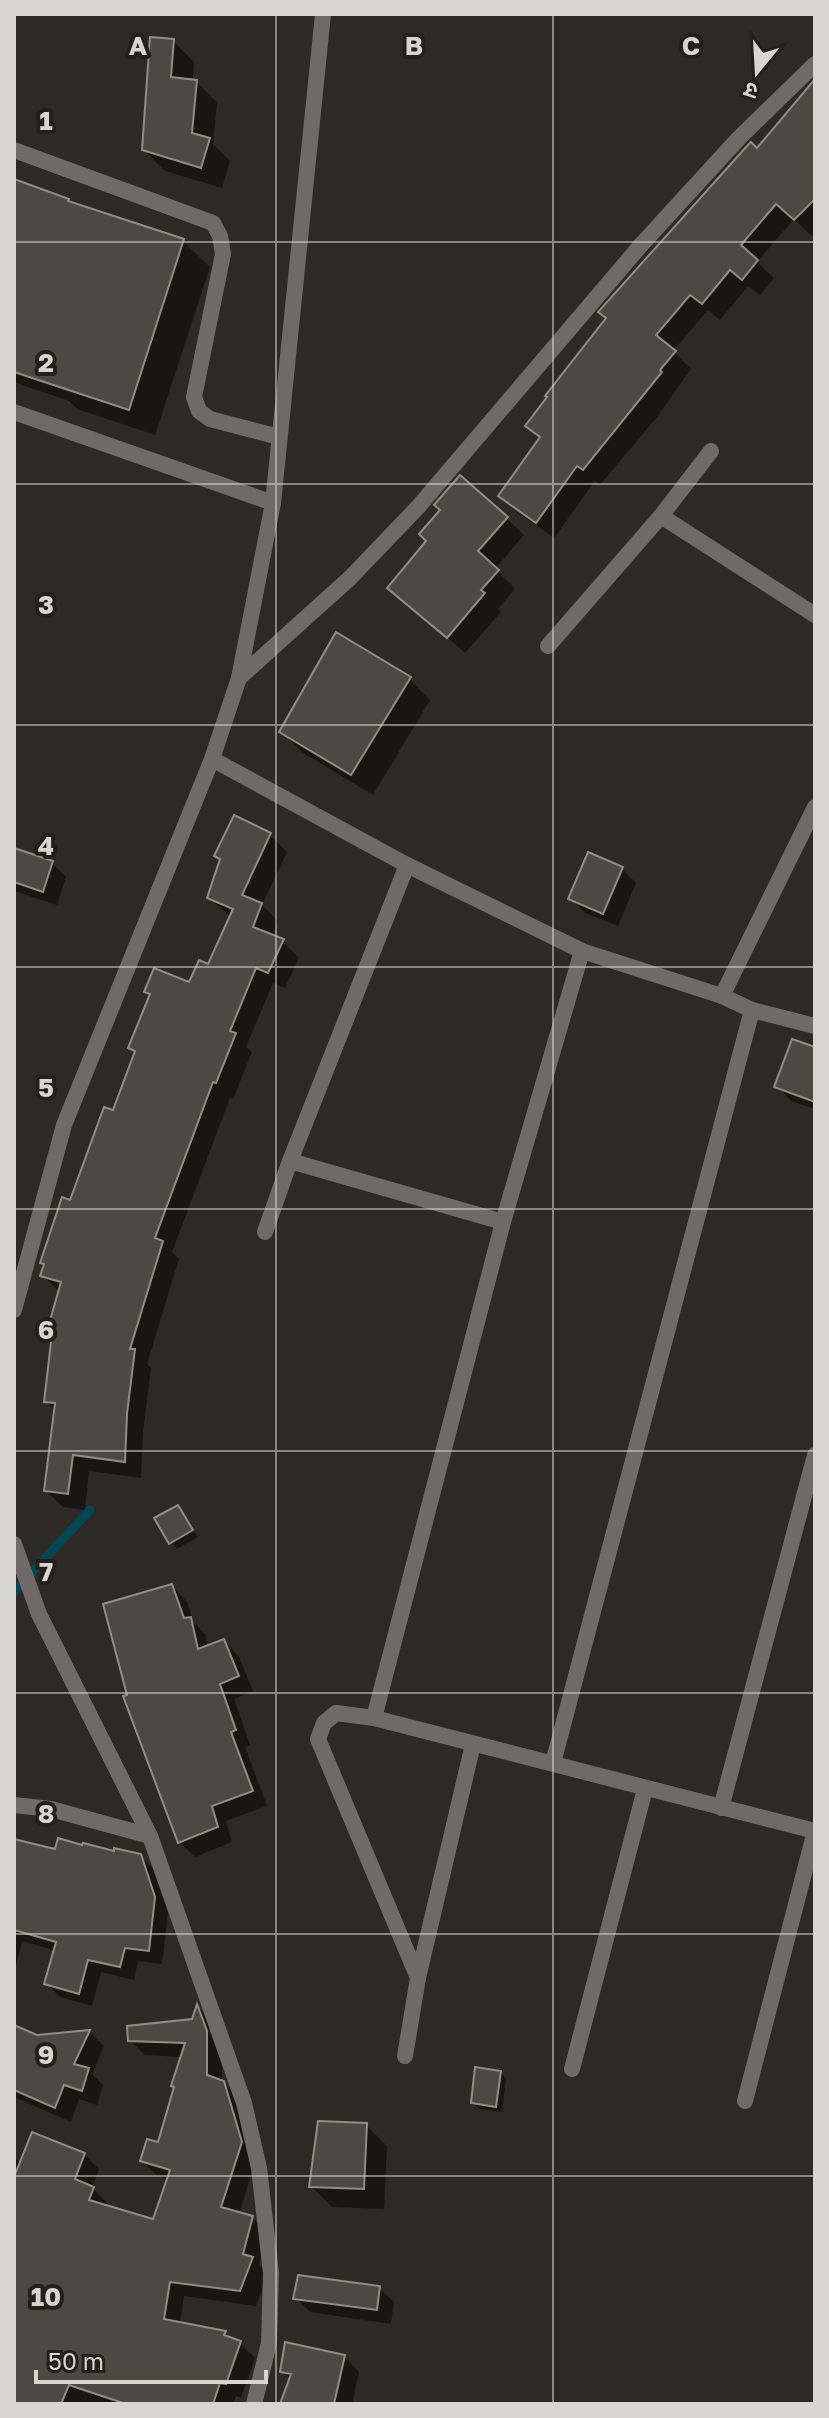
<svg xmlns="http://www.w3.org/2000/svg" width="829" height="2418" viewBox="0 0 829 2418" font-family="'Golos Text','Noto Sans Devanagari',sans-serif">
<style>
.shadow{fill:#0007}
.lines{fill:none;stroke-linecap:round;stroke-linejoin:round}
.stream{stroke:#044653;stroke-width:9}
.building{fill:#4c4842;stroke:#918d86;stroke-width:2}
.minor{stroke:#6d6a69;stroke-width:16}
.tertiary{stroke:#6d6a69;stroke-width:16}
.grid{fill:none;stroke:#d7d5d1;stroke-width:2;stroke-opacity:0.55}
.grid-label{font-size:26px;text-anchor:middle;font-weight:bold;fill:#d7d5d1;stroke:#23201b;stroke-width:8;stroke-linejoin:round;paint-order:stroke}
</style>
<rect width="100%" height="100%" fill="#2d2924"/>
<g class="shadow">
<path d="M173,41L194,62L193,81L197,82L217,103L213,144L230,161L222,188L165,171L144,150Z"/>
<path d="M815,80V233L812,236L794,219L757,262L774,278L760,295L748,286L720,320L708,310L673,351L691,369L657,417L600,485L595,481L554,538L517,512L500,495L541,439L528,426Z"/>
<path d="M14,181L183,241L210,267L155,435L77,409L69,401L14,382Z"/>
<path d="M506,518L524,535L495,569L515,588L498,609L501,612L465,653L390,587Z"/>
<path d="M409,679L430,700L373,795L302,752L282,732Z"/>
<path d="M270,835L287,852L262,905L278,921L272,937L282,941L299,958L285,988L273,983L246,1047L252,1052L233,1099L230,1098L172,1252L179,1259L147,1364L151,1368L143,1432L141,1478L89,1471L85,1510L63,1507L46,1491L56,1412L46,1401L55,1327L51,1323L60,1292L42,1275L71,1202L114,1113L136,1053L131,1048L152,996L147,991L190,985L209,967L231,917L209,898L221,861L216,856Z"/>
<path d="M14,851L52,863L66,877L57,905L14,891Z"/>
<path d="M622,869L636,883L618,926L585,913L571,899Z"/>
<path d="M815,1049V1109L791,1101L777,1086Z"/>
<path d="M177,1507L198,1537L177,1549L171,1542Z"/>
<path d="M172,1586L187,1602L194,1623L205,1634L208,1648L224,1641L239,1657L253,1691L234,1699L250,1745L245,1747L267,1806L226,1821L232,1842L195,1857L180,1842L130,1696Z"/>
<path d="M14,1841L57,1851L140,1856L154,1870L168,1912L162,1964L138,1961L134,1980L101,1972L92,2006L60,1997L47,1984L56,1951L22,1941L14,1974Z"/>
<path d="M198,2007L212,2021L222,2048V2082L239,2098L256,2158L239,2214L252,2217L267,2233L259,2265L268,2274L256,2306L184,2296L180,2324L225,2333L232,2340L240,2343L255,2358L241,2398L236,2396L233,2404H14V2158L22,2163L84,2154L99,2169L92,2188L108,2204L107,2208L154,2222L169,2179L158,2176L142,2161L159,2144L182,2057L145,2055L130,2040L194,2021Z"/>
<path d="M14,2028L36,2037L89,2032L104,2046L92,2074L103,2085L97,2105L79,2099L71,2122L14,2097Z"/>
<path d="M500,2072L506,2079L502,2112L480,2109L473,2103Z"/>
<path d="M366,2125L387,2146L384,2209L332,2207L311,2186Z"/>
<path d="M379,2288L394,2302L391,2324L310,2312L296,2298Z"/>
<path d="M344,2356L359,2372L352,2404H283L291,2380L282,2371Z"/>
</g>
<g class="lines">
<path class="stream" d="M14,1592L90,1510"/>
</g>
<g class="building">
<path d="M150,37L174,39L171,77L197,80L192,133L210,138L201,168L142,150Z"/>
<path d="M815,79V199L794,220L776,204L741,245L758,260L742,280L730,270L702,304L690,295L656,335L676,351L660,370L662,372L583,470L577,466L536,523L498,496L540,437L525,426L547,397L545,396L606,318L598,312L747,146L751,142L757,148Z"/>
<path d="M14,179L69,199L68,201L184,239L129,410L14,372Z"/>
<path d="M460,475L508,517L478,551L499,570L481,590L485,593L447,638L387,588L426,541L419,534L440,510L434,505Z"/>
<path d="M336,632L411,677L351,775L279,732Z"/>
<path d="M234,815L271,833L242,895L262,903L253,927L284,939L268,973L256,968L230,1031L236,1033L216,1083L213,1082L155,1238L163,1241L130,1349H135L127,1414L125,1462L73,1455L68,1494L44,1491L55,1403L44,1402L53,1325L49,1324L61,1282L40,1276L44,1264L40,1263L62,1197L70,1200L104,1107L113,1110L135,1051L128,1048L150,994L144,992L154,968L189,982L199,960L208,964L233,909L207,898L220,859L214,856Z"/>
<path d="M14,848L53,861L43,892L14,882Z"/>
<path d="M588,852L623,867L603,914L568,899Z"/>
<path d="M792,1039L815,1047V1102L774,1087Z"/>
<path d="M178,1505L193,1530L169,1544L154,1518Z"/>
<path d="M172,1584L184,1618L191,1617L198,1649L224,1639L239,1676L220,1684L236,1730L231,1732L253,1791L212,1806L218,1827L178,1843L123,1696L127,1695L103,1604Z"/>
<path d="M58,1838L82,1845L83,1843L114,1851V1848L141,1854L155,1897L149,1951L125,1948L120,1967L88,1960L79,1994L44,1984L56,1942L14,1930V1839L55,1849Z"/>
<path d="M197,2004L207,2031V2075L224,2081L242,2142L221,2207L253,2216L243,2254L253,2257L240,2291L170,2282L164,2319L226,2331L224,2335L241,2341L226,2384L220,2383L213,2404H126L69,2385L61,2404H14V2177L32,2132L85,2153L75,2179L94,2187L89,2200L153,2219L170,2170L140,2161L147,2139L158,2142L174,2087L171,2086L185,2043L128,2041L127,2026L192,2019Z"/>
<path d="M14,2025L37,2035L90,2030L74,2064L89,2068L82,2091L64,2085L55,2108L14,2090Z"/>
<path d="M475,2067L501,2071L496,2107L471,2103Z"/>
<path d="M318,2121L367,2123L364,2189L309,2187Z"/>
<path d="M298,2275L380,2286L377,2310L293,2299Z"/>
<path d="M285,2342L345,2355L334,2404H280L291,2374L280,2372Z"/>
</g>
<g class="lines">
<g class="minor">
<path d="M14,150L213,223L220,236L223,254L194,397L199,411L210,419L279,437"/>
<path d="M14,412L273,503"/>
<path d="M661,516L815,615"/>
<path d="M548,646L661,516L711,451"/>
<path d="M239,678L350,578L419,506L641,245L739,138L815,64"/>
<path d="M212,759L407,865L582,951L722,996L752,1010L815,1026"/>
<path d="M722,996L815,807"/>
<path d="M290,1161L503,1222"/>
<path d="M265,1232L290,1161L407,865"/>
<path d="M374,1718L503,1222L582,951"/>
<path d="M553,1763L752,1010"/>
<path d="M14,1805L51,1809L150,1836"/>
<path d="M721,1808L815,1455"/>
<path d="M418,1978L318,1739L324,1723L336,1713L374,1718L815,1831"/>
<path d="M405,2056L418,1978L473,1744"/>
<path d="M572,2069L645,1789"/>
<path d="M745,2101L815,1831"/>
</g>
<g class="tertiary">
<path d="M14,1310L64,1125L212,759L239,678L273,503L323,14"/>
<path d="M14,1544L39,1614L150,1836L244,2103L259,2168L271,2273L269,2343L254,2404"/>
</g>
</g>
<path class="grid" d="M276,14V2404M553,14V2404M14,242H815M14,484H815M14,725H815M14,967H815M14,1209H815M14,1451H815M14,1693H815M14,1934H815M14,2176H815"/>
<g class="grid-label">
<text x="138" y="55">A</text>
<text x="414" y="55">B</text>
<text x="691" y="55">C</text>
<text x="46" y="130">1</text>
<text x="46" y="372">2</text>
<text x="46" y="614">3</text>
<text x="46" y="855">4</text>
<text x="46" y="1097">5</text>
<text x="46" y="1339">6</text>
<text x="46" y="1581">7</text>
<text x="46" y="1823">8</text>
<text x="46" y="2064">9</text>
<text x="46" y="2306">10</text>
</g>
<rect width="829" height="2418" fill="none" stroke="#d7d5d1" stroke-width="32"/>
<g transform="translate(757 72) rotate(198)" stroke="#23201b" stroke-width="6" paint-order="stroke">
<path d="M0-6L14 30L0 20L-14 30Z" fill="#d7d5d1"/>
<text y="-12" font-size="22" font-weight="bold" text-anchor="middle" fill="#d7d5d1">उ</text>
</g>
<path d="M36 2370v12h230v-12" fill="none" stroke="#d7d5d1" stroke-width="4"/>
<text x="48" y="2370" font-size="24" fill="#d7d5d1" stroke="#23201b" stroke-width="6" paint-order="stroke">50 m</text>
</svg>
